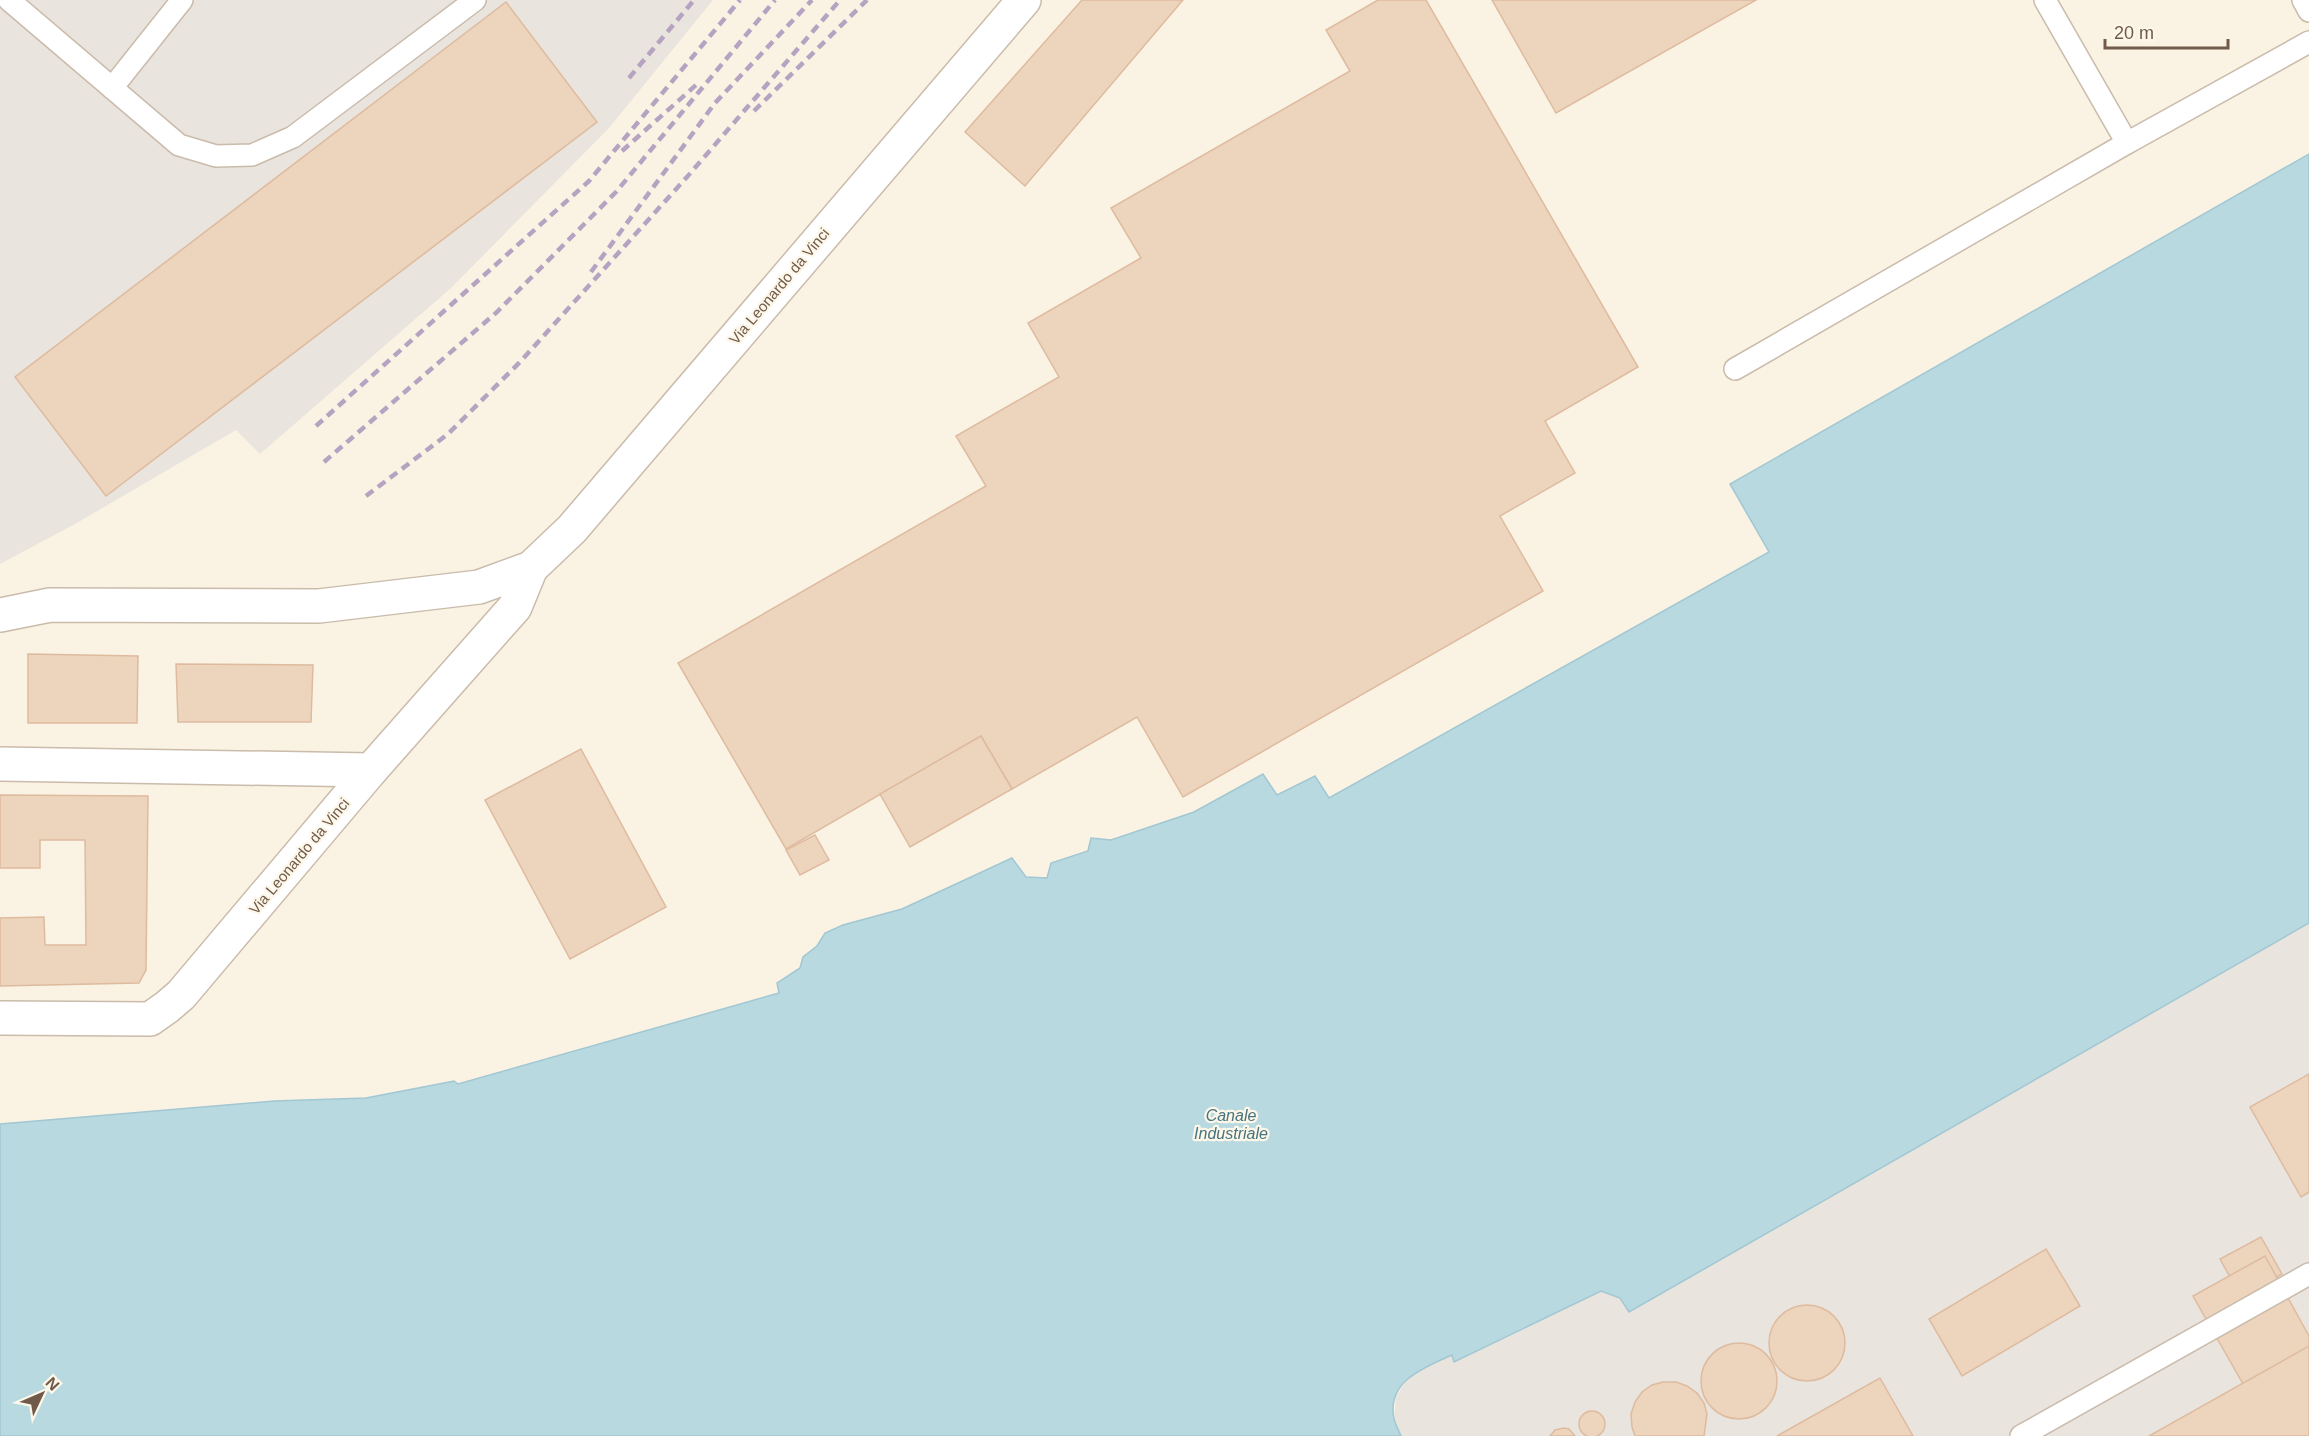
<svg xmlns="http://www.w3.org/2000/svg" width="2309" height="1436" viewBox="0 0 2309 1436" font-family="Arial,sans-serif">
<style>
.industrial{fill:#e9e4dd}
.water{fill:#b9d9e1;stroke:#a1c7d2;stroke-width:1.5}
.building{fill:#edd4bd;stroke:#debb9f;stroke-width:1.5}
.lines{fill:none;stroke-linecap:round;stroke-linejoin:round}
.lane-casing{stroke:#cabbab;stroke-width:24}
.street-casing{stroke:#cabbab;stroke-width:36}
.lane{stroke:#fff;stroke-width:21}
.street{stroke:#fff;stroke-width:33}
.rail{stroke:#b6a3c2;stroke-width:4.5;stroke-dasharray:9 6;stroke-linecap:butt}
.labels{text-anchor:middle;dominant-baseline:central;stroke-width:4.5;stroke-linejoin:round;paint-order:stroke}
.street-label{font-size:15px;fill:#705b4b;stroke:#fdf7e9}
.water-label{font-size:16px;font-style:italic;fill:#477481;stroke:#fdf7e9}
</style>
<rect width="100%" height="100%" fill="#faf3e3"/>
<g class="industrial">
<path d="M0,0H713L609,128L451,288L260,454L236,430L75,524L0,564Z"/>
<path d="M2309,923V1436H1401L1394,1419L1396,1397L1408,1378L1415,1371L1452,1355L1455,1361L1601,1291L1620,1298L1629,1312Z"/>
</g>
<path class="water" d="M2309,154V923L1629,1312L1620,1298L1601,1291L1454,1362L1452,1355C1425,1367 1386,1381 1394,1419C1395,1424 1399,1431 1401,1436H0V1124L274,1101L366,1098L444,1083L454,1081L458,1084L779,993L777,983L800,968L803,957L817,946L825,933L843,925L902,909L1012,858L1026,877L1047,878L1051,863L1088,851L1091,838L1111,840L1194,812L1263,774L1277,795L1315,776L1329,798L1769,552L1730,484Z"/>
<g class="building">
<path d="M1082,0H1183L1025,186L965,132Z"/>
<path d="M1378,0H1426L1638,367L1545,421L1575,473L1500,516L1543,591L1183,797L1137,717L1012,789L981,736L786,849L678,663L986,486L956,436L1059,377L1028,323L1141,258L1111,208L1350,71L1326,30Z"/>
<path d="M1492,0H1756L1556,113Z"/>
<path d="M506,2L597,122L106,496L15,377Z"/>
<path d="M28,654L138,656L137,723H28Z"/>
<path d="M176,664L313,665L311,722H178Z"/>
<path d="M981,736L1012,789L910,847L880,794Z"/>
<path d="M581,749L666,907L570,959L485,800Z"/>
<path d="M0,795L148,796L146,970L139,983L0,986V918L44,917L45,945H86L85,840H40V868H0Z"/>
<path d="M815,835L829,860L800,875L786,850Z"/>
<path d="M2309,1074V1192L2301,1197L2250,1107Z"/>
<path d="M2261,1237L2282,1274L2241,1297L2220,1259Z"/>
<path d="M2046,1249L2080,1306L1962,1376L1929,1319Z"/>
<path d="M2265,1256L2309,1336V1384L2259,1412L2193,1296Z"/>
<circle cx="1807" cy="1343" r="38"/>
<circle cx="1739" cy="1381" r="38"/>
<path d="M2309,1346V1436H2149Z"/>
<path d="M1880,1378L1913,1436H1777Z"/>
<path d="M1663,1382H1676L1687,1386L1697,1393L1704,1403L1707,1414L1704,1436H1635L1632,1427L1631,1414L1635,1402L1642,1392L1652,1385Z"/>
<circle cx="1592" cy="1424" r="13"/>
<path d="M1564,1428L1569,1429L1575,1436H1550L1555,1430Z"/>
</g>
<g class="lines">
<defs>
<g id="lane">
<path d="M9,0L179,145L216,156L252,155L293,137L475,0"/>
<path d="M2045,0L2127,143L2309,42"/>
<path d="M2303,0L2309,11"/>
<path d="M112,88L182,0"/>
<path d="M1735,369L2127,143"/>
<path d="M2021,1436L2309,1274"/>
</g>
<g id="street">
<path d="M0,615L50,605L319,606L479,587L531,568L572,529L1024,0"/>
<path d="M0,764L371,770"/>
<path d="M0,1018L150,1019L167,1007L181,995L371,770L515,607L531,568"/>
</g>
</defs>
<use href="#lane" class="lane-casing"/>
<use href="#street" class="street-casing"/>
<use href="#lane" class="lane"/>
<use href="#street" class="street"/>
<g class="rail">
<path d="M629,78L694,0"/>
<path d="M754,111L867,0"/>
<path d="M622,151L696,85"/>
<path d="M591,272L715,103L812,0"/>
<path d="M316,426L589,181L740,0"/>
<path d="M324,462L497,312L616,192L775,0"/>
<path d="M366,496L448,434L520,362L687,177L840,0"/>
</g>
</g>
<g class="labels">
<g class="street-label">
<text transform="translate(779 286) rotate(-50)">Via Leonardo da Vinci</text>
<text transform="translate(299 856) rotate(-50)">Via Leonardo da Vinci</text>
</g>
<g class="water-label">
<text x="1231" y="1115">Canale<tspan x="1231" dy="18">Industriale</tspan></text>
</g>
</g>
<g transform="translate(42 1394) rotate(46)" stroke="#fdf7e9" stroke-width="4.5" paint-order="stroke">
<path d="M0-4.5L10 22L0 15L-10 22Z" fill="#705b4b"/>
<text y="-9" font-size="16" font-weight="bold" text-anchor="middle" fill="#705b4b">N</text>
</g>
<path d="M2105 39v9h123v-9" fill="none" stroke="#705b4b" stroke-width="3"/>
<text x="2114" y="39" font-size="18" fill="#705b4b" stroke="#fdf7e9" stroke-width="4.5" paint-order="stroke">20 m</text>
</svg>
